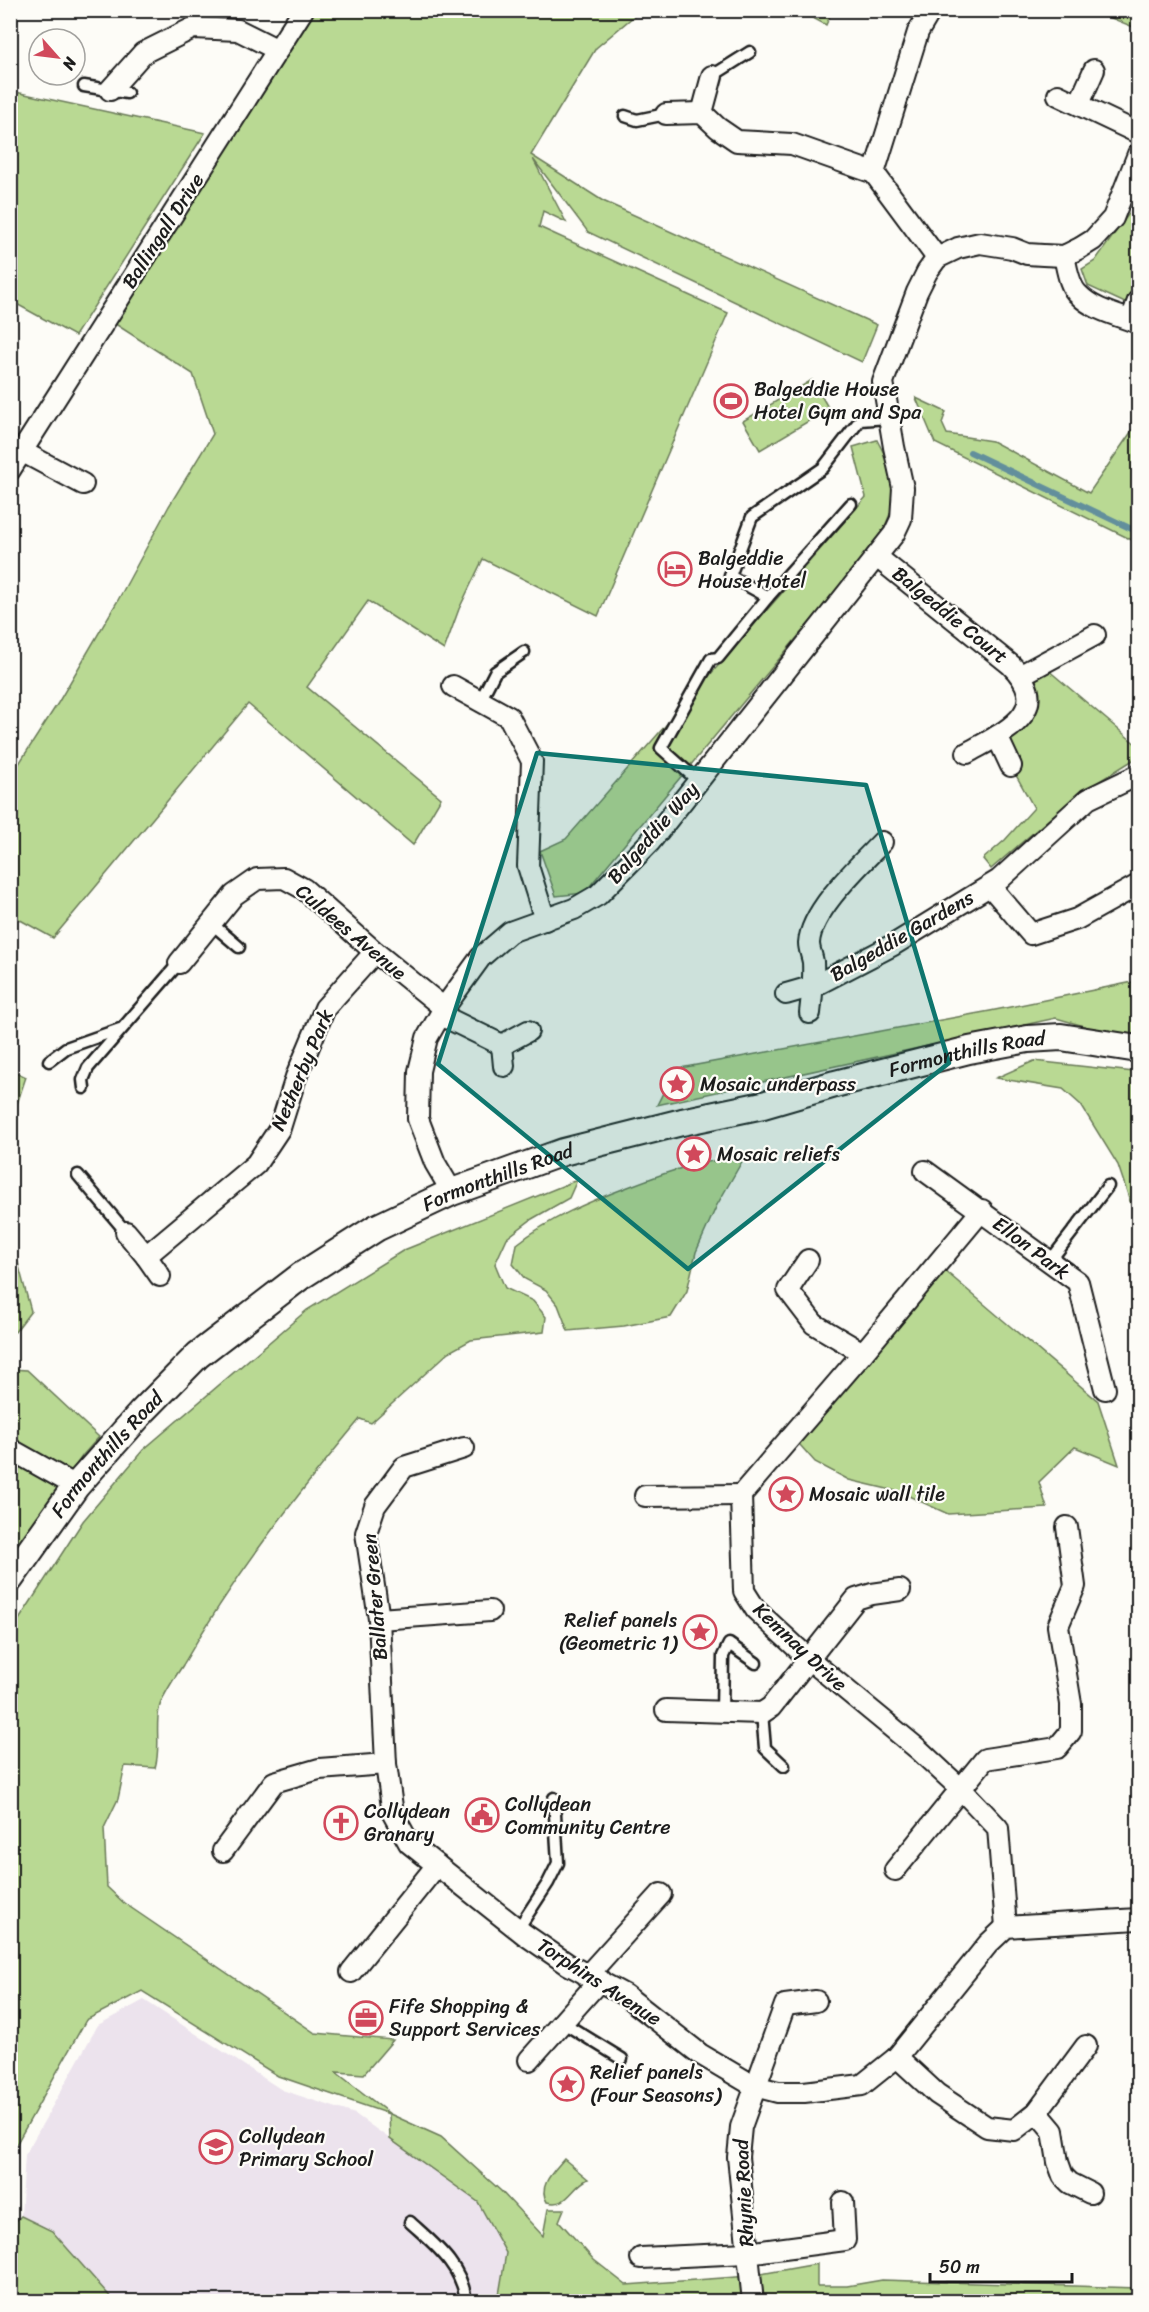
<svg xmlns="http://www.w3.org/2000/svg" width="1149" height="2312" viewBox="0 0 1149 2312" font-family="Sriracha,sans-serif">
<style>
.built{fill:#ece3ed}
.green{fill:#b9d993;stroke:#6a7a58;stroke-width:1.5}
.lines{fill:none;stroke-linecap:round;stroke-linejoin:round}
.stream{stroke:#628f9c;stroke-width:6}
.service-casing{stroke:#1c1c1c;stroke-width:15}
.minor-casing{stroke:#1c1c1c;stroke-width:24}
.tertiary-casing{stroke:#1c1c1c;stroke-width:30}
.service{stroke:#fdfcf7;stroke-width:10}
.minor{stroke:#fdfcf7;stroke-width:20}
.tertiary{stroke:#fdfcf7;stroke-width:26}
.marked{fill:#0f766e;fill-opacity:0.2;stroke:#0f766e;stroke-width:4.5;stroke-linejoin:round}
.labels{text-anchor:middle;dominant-baseline:central;stroke-width:4.5;stroke-linejoin:round;paint-order:stroke}
.street-label{font-size:20px;fill:#1c1c1c;stroke:#fdfcf7}
.poi-label{font-size:20px;fill:#1c1c1c;stroke:#fdfcf7;text-anchor:start}
</style>
<rect width="100%" height="100%" fill="#fdfcf7"/>
<filter id="ink" filterUnits="userSpaceOnUse"><feTurbulence type="fractalNoise" baseFrequency=".0167" numOctaves="2"/><feDisplacementMap in="SourceGraphic" scale="12" xChannelSelector="R" yChannelSelector="G"/><feConvolveMatrix kernelMatrix="1 2 1 2 8 2 1 2 1" color-interpolation-filters="sRGB"/></filter>
<g filter="url(#ink)">
<path class="built" d="M144,2000L282,2090L355,2114L478,2202L506,2253L498,2301H114L52,2231L21,2216L25,2155L98,2025Z"/>
<g class="green">
<path d="M303,11H640L596,48L531,155L603,201L877,325L862,362L588,232L533,159L566,222L543,211L539,227L728,313L598,616L483,559L459,609L444,650L368,601L307,687L441,798L413,845L248,704L53,938L13,916L11,924V776L58,703L117,602L169,506L213,434L193,374L106,318Z"/>
<path d="M800,11H832L826,25Z"/>
<path d="M1094,11H1138V29Z"/>
<path d="M11,91L205,133L75,336L11,301Z"/>
<path d="M1135,205L1138,206V282L1125,303L1088,286L1082,269L1095,261Z"/>
<path d="M812,380L829,409L760,450L743,421Z"/>
<path d="M916,398L946,412L942,423L947,434L992,441L1089,493L1138,422V543L935,443Z"/>
<path d="M877,440L892,469L895,502L880,538L584,893L556,896L540,851L566,839L866,497L853,447Z"/>
<path d="M1041,664L1138,746V757L1077,795L991,869L983,859L1005,840L1034,808L1011,766L1007,730L1027,686Z"/>
<path d="M1138,981V1038H1126L1056,1018L657,1105L675,1069L990,1011Z"/>
<path d="M1034,1061L1134,1072L1138,1077V1225L1118,1165L1081,1105L1063,1089L996,1078Z"/>
<path d="M11,1070L26,1077L11,1122Z"/>
<path d="M744,1158L717,1205L696,1252L687,1291L671,1317L624,1326L568,1331L558,1305L546,1290L525,1279L513,1264L517,1244C550,1218 588,1202 628,1187C667,1172 701,1159 744,1158Z"/>
<path d="M577,1180L569,1198L532,1219L507,1238L495,1264L505,1288L533,1301L546,1317L544,1332L471,1340L449,1352L371,1423L360,1419C295,1497 233,1577 183,1665C176,1676 161,1697 159,1709C155,1729 161,1748 155,1768L125,1766L118,1799L104,1828L107,1887L124,1903L315,2033L393,2040L364,2074L336,2072L390,2114L441,2137L501,2191L543,2236L548,2209H564L559,2221L594,2260L626,2285L750,2276L817,2264V2286H847L882,2280L1138,2288V2301H498L506,2253L478,2202L390,2139L389,2114L278,2076L142,1991L86,2020L12,2152L11,2181V1632L83,1521L143,1450L307,1310L404,1250Z"/>
<path d="M18,1263L31,1311L15,1332L11,1331V1265Z"/>
<path d="M937,1264L1098,1401L1119,1465L1075,1447L1039,1482L1047,1508L948,1514L900,1492L849,1480L815,1462L792,1436Z"/>
<path d="M11,1369L27,1370L99,1437L83,1455L11,1555Z"/>
<path d="M564,2159L588,2179C571,2187 568,2208 547,2202C537,2186 554,2171 564,2159Z"/>
<path d="M21,2216L52,2231L114,2301H11V2226Z"/>
</g>
<g class="lines">
<path class="stream" d="M970,452L1138,532"/>
<defs>
<g id="service">
<path d="M712,76L750,52"/>
<path d="M84,86L127,93"/>
<path d="M625,116L637,120L666,114"/>
<path d="M768,597L851,504"/>
<path d="M480,701L495,672L524,652"/>
<path d="M698,781L661,748L711,659L718,658L768,597L730,576L752,517L823,468L860,420L888,418"/>
<path d="M211,923L239,947"/>
<path d="M49,1061L66,1048L120,1029"/>
<path d="M84,1088L83,1080L88,1068L179,963"/>
<path d="M78,1175L126,1232"/>
<path d="M1050,1261L1108,1186"/>
<path d="M722,1712L723,1656L729,1644L756,1663"/>
<path d="M762,1713L765,1748L784,1766"/>
<path d="M518,1929L548,1883L558,1863L554,1798"/>
<path d="M562,2022L622,2059"/>
<path d="M410,2222C435,2245 463,2266 466,2302"/>
</g>
<g id="minor">
<path d="M110,90L143,53L193,28L238,30L278,50"/>
<path d="M1058,95L1138,133"/>
<path d="M1079,104L1094,70"/>
<path d="M702,113L712,76"/>
<path d="M666,114L702,113L718,128L737,141L792,144L874,173L937,258"/>
<path d="M874,173L918,32L931,10"/>
<path d="M1064,256C1067,268 1069,287 1079,295C1093,310 1120,316 1138,323"/>
<path d="M1131,320L1138,301"/>
<path d="M23,452L83,484"/>
<path d="M10,470L303,10"/>
<path d="M877,557L1011,665C1056,711 1004,732 967,753"/>
<path d="M1021,675L1095,635"/>
<path d="M453,686L509,717L532,761L528,866L545,920"/>
<path d="M997,736L1011,766"/>
<path d="M990,886L1031,934L1077,919L1138,885"/>
<path d="M179,963L234,895L257,879L284,878L304,889L375,952L444,1008"/>
<path d="M786,994L814,986L893,945L999,880L1088,799L1138,775"/>
<path d="M810,1013C812,996 814,979 813,962C812,956 809,949 809,943C811,910 860,865 882,842"/>
<path d="M441,1015L502,1045L528,1031"/>
<path d="M502,1045L504,1066"/>
<path d="M925,1171L1078,1282L1105,1389"/>
<path d="M452,1192L435,1163L418,1119L419,1071L427,1038L444,1008L481,957L510,932L574,909L598,895L650,842L894,534L901,519L903,488L894,447L883,382L917,292L927,272L937,258L958,248L980,243L1012,248L1027,254L1043,255L1064,256L1080,248L1093,240L1113,218L1138,154"/>
<path d="M982,1210L863,1353L741,1495L744,1591L756,1610L810,1660L918,1749L962,1790L998,1828L1006,1927"/>
<path d="M126,1232L146,1256L256,1164L280,1128L296,1077L325,1008L375,952"/>
<path d="M146,1256L160,1276"/>
<path d="M808,1260L788,1290L814,1324L863,1353"/>
<path d="M464,1448L404,1467L375,1506L366,1533L379,1619L386,1764L393,1814L409,1843L524,1934L569,1965L625,1995L700,2054L754,2086L778,2092H804L862,2085L897,2057L988,1944L1006,1927L1138,1919"/>
<path d="M10,1449L76,1486"/>
<path d="M645,1496L741,1495"/>
<path d="M379,1619L490,1611"/>
<path d="M666,1710L762,1713L771,1707L856,1599L872,1594L900,1590"/>
<path d="M223,1851L274,1782L319,1769L386,1764"/>
<path d="M895,1870L985,1759L1057,1748L1071,1731V1704L1058,1626L1075,1586L1067,1527"/>
<path d="M351,1972L437,1865"/>
<path d="M587,1976L661,1894"/>
<path d="M897,2057L937,2094L987,2127L1014,2130L1037,2112L1086,2046"/>
<path d="M529,2060L600,1980"/>
<path d="M1037,2112L1053,2131L1058,2162L1063,2176L1070,2183L1090,2193"/>
<path d="M641,2258L747,2253L845,2240L843,2202"/>
<path d="M753,2302L738,2157L741,2127L785,2005L816,2001"/>
</g>
<g id="tertiary">
<path id="s1" d="M10,1579L76,1486L142,1412L198,1355L301,1276L376,1228L452,1192L563,1152L682,1122L763,1105L835,1084L969,1050L1028,1039L1061,1037L1138,1049"/>
</g>
</defs>
<use href="#service" class="service-casing"/>
<use href="#minor" class="minor-casing"/>
<use href="#tertiary" class="tertiary-casing"/>
<use href="#service" class="service"/>
<use href="#minor" class="minor"/>
<use href="#tertiary" class="tertiary"/>
</g>
</g>
<path class="marked" d="M537,753L866,785L949,1063L688,1269L438,1064Z"/>
<defs>
<symbol id="stadium-ring" viewBox="-11 -11 22 22"><circle r="9.5" fill="#fdfcf7" stroke="#d1495b" stroke-width="1.5"/><path d="M0-5a6.5 5 0 1 0 0 10a6.5 5 0 1 0 0-10ZM-3.5-1.8h7v3.6h-7Z" fill="#d1495b"/></symbol>
<symbol id="hotel-ring" viewBox="-11 -11 22 22"><circle r="9.5" fill="#fdfcf7" stroke="#d1495b" stroke-width="1.5"/><path d="M-6-4.5h1.5V1H6V5H4.5V3h-9V5H-6ZM-4 0a1.8 1.8 0 1 1 3.6 0ZM.5 0V-2.5h3Q6-2.5 6 0Z" fill="#d1495b"/></symbol>
<symbol id="sight-ring" viewBox="-11 -11 22 22"><circle r="9.5" fill="#fdfcf7" stroke="#d1495b" stroke-width="1.5"/><path d="M0-6L1.8-2.2L6-1.7L2.9 1.2L3.7 5.4L0 3.3L-3.7 5.4L-2.9 1.2L-6-1.7L-1.8-2.2Z" fill="#d1495b"/></symbol>
<symbol id="civic-ring" viewBox="-11 -11 22 22"><circle r="9.5" fill="#fdfcf7" stroke="#d1495b" stroke-width="1.5"/><path d="M-.6-6.5H3V-4.5H.6V-3L4-1V1h2V6H-6V1h2V-1L-.6-3ZM-1.2 2.5V6h2.4V2.5Z" fill="#d1495b"/></symbol>
<symbol id="church-ring" viewBox="-11 -11 22 22"><circle r="9.5" fill="#fdfcf7" stroke="#d1495b" stroke-width="1.5"/><path d="M-1.2-6h2.4v3.5h3.3v2.4h-3.3V6h-2.4V-.1h-3.3v-2.4h3.3Z" fill="#d1495b"/></symbol>
<symbol id="office-ring" viewBox="-11 -11 22 22"><circle r="9.5" fill="#fdfcf7" stroke="#d1495b" stroke-width="1.5"/><path d="M-6-3h4V-5.5h4V-3h4V5H-6ZM-1-4.5V-3h2v-1.5ZM-6 0V1H6V0Z" fill="#d1495b"/></symbol>
<symbol id="school-ring" viewBox="-11 -11 22 22"><circle r="9.5" fill="#fdfcf7" stroke="#d1495b" stroke-width="1.5"/><path d="M0-5L7-2L0 1L-7-2ZM-4 1L0 2.5L4 1V4Q0 6-4 4Z" fill="#d1495b"/></symbol>
</defs>
<g fill-rule="evenodd">
<use href="#stadium-ring" x="712" y="382" width="38" height="38"/>
<use href="#hotel-ring" x="656" y="550" width="38" height="38"/>
<use href="#sight-ring" x="658" y="1065" width="38" height="38"/>
<use href="#sight-ring" x="675" y="1135" width="38" height="38"/>
<use href="#sight-ring" x="767" y="1475" width="38" height="38"/>
<use href="#sight-ring" x="681" y="1613" width="38" height="38"/>
<use href="#civic-ring" x="463" y="1796" width="38" height="38"/>
<use href="#church-ring" x="322" y="1804" width="38" height="38"/>
<use href="#office-ring" x="347" y="1999" width="38" height="38"/>
<use href="#sight-ring" x="548" y="2065" width="38" height="38"/>
<use href="#school-ring" x="197" y="2128" width="38" height="38"/>
</g>
<g class="labels">
<g class="street-label">
<text transform="translate(163 231) rotate(-57)">Ballingall Drive</text>
<text transform="translate(950 615) rotate(39)">Balgeddie Court</text>
<text transform="translate(653 833) rotate(-49)">Balgeddie Way</text>
<text transform="translate(351 932) rotate(40)">Culdees Avenue</text>
<text transform="translate(902 936) rotate(-30)">Balgeddie Gardens</text>
<text stroke="none"><textPath href="#s1" startOffset="1130">Formonthills Road</textPath></text>
<text transform="translate(302 1070) rotate(-67)">Netherby Park</text>
<text stroke="none"><textPath href="#s1" startOffset="644">Formonthills Road</textPath></text>
<text transform="translate(1031 1248) rotate(37)">Ellon Park</text>
<text stroke="none"><textPath href="#s1" startOffset="158">Formonthills Road</textPath></text>
<text transform="translate(375 1597) rotate(-95)">Ballater Green</text>
<text transform="translate(800 1647) rotate(43)">Kemnay Drive</text>
<text transform="translate(599 1982) rotate(33)">Torphins Avenue</text>
<text transform="translate(744 2193) rotate(-93)">Rhynie Road</text>
</g>
<g class="poi-label">
<text x="754" y="389">Balgeddie House<tspan x="754" dy="23">Hotel Gym and Spa</tspan></text>
<text x="698" y="558">Balgeddie<tspan x="698" dy="23">House Hotel</tspan></text>
<text x="700" y="1084">Mosaic underpass</text>
<text x="717" y="1154">Mosaic reliefs</text>
<text x="809" y="1494">Mosaic wall tile</text>
<text x="677" y="1620" text-anchor="end">Relief panels<tspan x="677" dy="23">(Geometric 1)</tspan></text>
<text x="505" y="1804">Collydean<tspan x="505" dy="23">Community Centre</tspan></text>
<text x="364" y="1811">Collydean<tspan x="364" dy="23">Granary</tspan></text>
<text x="389" y="2006">Fife Shopping &amp;<tspan x="389" dy="23">Support Services</tspan></text>
<text x="590" y="2072">Relief panels<tspan x="590" dy="23">(Four Seasons)</tspan></text>
<text x="239" y="2136">Collydean<tspan x="239" dy="23">Primary School</tspan></text>
</g>
</g>
<rect width="1149" height="2312" fill="none" stroke="#fdfcf7" stroke-width="36"/>
<rect x="18" y="18" width="1113" height="2276" fill="none" stroke="#1c1c1c" stroke-width="2" filter="url(#ink)"/>
<g transform="translate(57 57) rotate(118)"><circle r="28" fill="#fdfcf7" stroke="#a3a29f" stroke-width="1.5"/>
<path d="M0-4.5L10 22L0 15L-10 22Z" fill="#d1495b"/>
<text y="-9" font-size="16" font-weight="bold" text-anchor="middle" fill="#1c1c1c">N</text>
</g>
<path d="M930 2273v9h142v-9" fill="none" stroke="#1c1c1c" stroke-width="3"/>
<text x="939" y="2273" font-size="18" fill="#1c1c1c" stroke="#fdfcf7" stroke-width="4.5" paint-order="stroke">50 m</text>
</svg>
